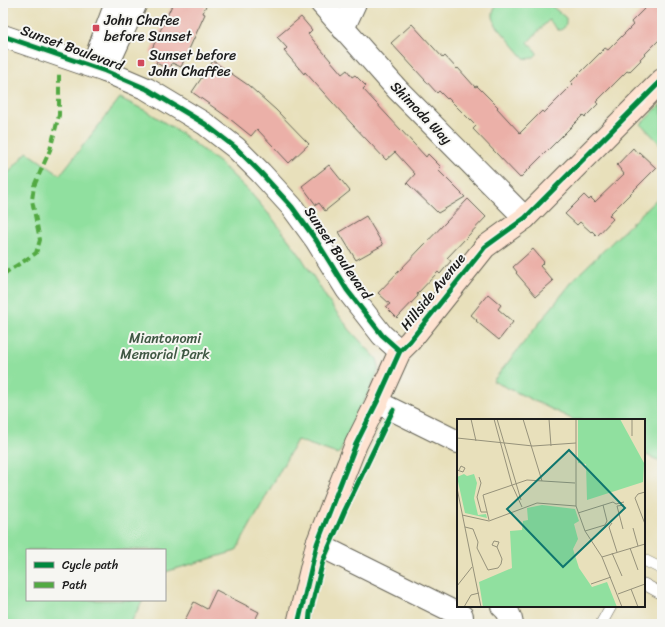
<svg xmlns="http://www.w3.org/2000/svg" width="665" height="627" viewBox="0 0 665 627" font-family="Sriracha,sans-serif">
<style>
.green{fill:#90e09f;stroke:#567e5e}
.building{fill:#ebb0a8}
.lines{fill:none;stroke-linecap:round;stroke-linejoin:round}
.lane-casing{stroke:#636154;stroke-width:12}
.street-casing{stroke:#636154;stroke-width:24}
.secondary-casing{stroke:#636154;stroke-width:24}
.lane{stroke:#fff;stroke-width:11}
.street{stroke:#fff;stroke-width:22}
.secondary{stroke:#fee3d1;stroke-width:22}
.quiet{stroke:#52a943;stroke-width:4;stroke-dasharray:8 4;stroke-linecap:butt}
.cycleway-casing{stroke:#f6f6f2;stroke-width:8}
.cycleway{stroke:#00873e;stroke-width:5}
.poi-dot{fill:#d1495b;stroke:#f6f6f2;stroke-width:1.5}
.labels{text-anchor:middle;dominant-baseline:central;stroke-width:4;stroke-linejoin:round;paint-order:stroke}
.poi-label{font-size:14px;fill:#1c1c1c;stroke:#f6f6f2;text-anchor:start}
.street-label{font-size:14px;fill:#1c1c1c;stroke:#f6f6f2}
.park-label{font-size:14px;fill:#3f5743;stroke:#f6f6f2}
.inset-road{fill:none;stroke:#96927b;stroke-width:1}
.view{fill:#0f766e;fill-opacity:0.15;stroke:#0f766e;stroke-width:2}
.inset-edge{fill:none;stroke:#1c1c1c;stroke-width:2}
</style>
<rect width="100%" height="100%" fill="#f6f6f2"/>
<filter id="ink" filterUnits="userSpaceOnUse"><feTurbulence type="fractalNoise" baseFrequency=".025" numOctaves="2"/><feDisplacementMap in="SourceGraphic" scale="8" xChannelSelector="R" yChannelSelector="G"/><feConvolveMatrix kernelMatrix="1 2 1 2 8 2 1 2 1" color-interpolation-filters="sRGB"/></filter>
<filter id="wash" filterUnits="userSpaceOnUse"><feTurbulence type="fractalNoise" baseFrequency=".012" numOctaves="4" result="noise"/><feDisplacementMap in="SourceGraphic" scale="16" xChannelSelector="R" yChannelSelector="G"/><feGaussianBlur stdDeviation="0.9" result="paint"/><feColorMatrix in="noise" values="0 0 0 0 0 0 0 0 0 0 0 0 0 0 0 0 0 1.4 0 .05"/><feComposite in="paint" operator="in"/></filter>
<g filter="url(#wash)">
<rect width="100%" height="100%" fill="#e8e0bb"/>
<g class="green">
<path d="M497,3H548L566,18C566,24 566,28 560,30H558L549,20L528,42L537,53V54C533,59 529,59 524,58L496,25C491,15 493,12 497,3Z"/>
<path d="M120,98L150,113L182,134L221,164L249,191L273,219L300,255L331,305L350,330L377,359L379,367L377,374L340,452L337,454L297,440L236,551L165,572V550H27V600H143L130,624H3V179L27,152L60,175Z"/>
<path d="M662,103V146L641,124Z"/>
<path d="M662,194V462L644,454V420H574L493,381L576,277Z"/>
</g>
<g id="blocks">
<g class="building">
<path d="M173,3H207L203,13L205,14L181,67L172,63L170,70L156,63L159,57L150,53Z"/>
<path d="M650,3H662V37L640,59L641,60L629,72L627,71L596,102L598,104L585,117L583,115L520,178L473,129L476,126L448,98L447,99L439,91L437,93L391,43L412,24L443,58L445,56L457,69L458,68L475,87L477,86L498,107L497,108L520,133L542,111L544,113L573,84L571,82L605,48L608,50L633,25L631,22Z"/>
<path d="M301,17L312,30L308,34L342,74L347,70L352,77L355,75L366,86L363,89L426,157L428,154L441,167L438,170L465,197L438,213L407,183L415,174L395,152L386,160L351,123L305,72L304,74L284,51L287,48L277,37Z"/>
<path d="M213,61L248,85L276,110L309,144L289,163L257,129L251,136L230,119L192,92Z"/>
<path d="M633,148L637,153L639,152L656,168L609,215L613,219L597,236L592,231L591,232L580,222L577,225L565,214L584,195L589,200L591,198L595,202L624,174L617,165Z"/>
<path d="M329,165L350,191L325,211L319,203L316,205L302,186Z"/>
<path d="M468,199L486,217L447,258L451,261L440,274L438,272L417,294L418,296L397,318L386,307L390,304L378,293Z"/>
<path d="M366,216L383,245L356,260L339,232Z"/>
<path d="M533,249L544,262L540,266L553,281L536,296L516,273L517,272L513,267Z"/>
<path d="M488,294L501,305L498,309L513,322L499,340L476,321L477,320L471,315Z"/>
<path d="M216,590L259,612L253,624H183L194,602L207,609Z"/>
</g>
</g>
</g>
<g filter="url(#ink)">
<use href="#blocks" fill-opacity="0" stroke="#636154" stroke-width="1"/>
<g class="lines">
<defs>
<g id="lane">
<path d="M644,560L662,569"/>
<path d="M644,584L662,594"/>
<path d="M601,624L611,606"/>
</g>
<g id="street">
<path d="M321,3L397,89L525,218"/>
<path d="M343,29L355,3"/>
<path d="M3,36L105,71L147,89L205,124L236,148L261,173L292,207L316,240L347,290L382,335L400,351"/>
<path d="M94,62L116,3"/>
<path d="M105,71L136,3"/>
<path d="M377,402L458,442"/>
<path d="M317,544L462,616"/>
<path d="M502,606C508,611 511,617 512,624"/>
</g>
<path id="secondary" d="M298,624L317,544L356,444L377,402L400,351L410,341L485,247L525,218L662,80"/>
</defs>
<use href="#lane" class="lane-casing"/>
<use href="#street" class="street-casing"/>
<use href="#secondary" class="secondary-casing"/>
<use href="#lane" class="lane"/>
<use href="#street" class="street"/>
<use href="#secondary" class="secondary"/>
<path class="quiet" d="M3,275L8,271L24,261L36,253L40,240L32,200L34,186L50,150L59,115V72"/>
<defs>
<g id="cycleway">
<path d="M3,36L105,71L147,89L205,124L236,148L261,173L292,207L316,240L347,290L382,335L400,351"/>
<path d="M298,624L317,544L356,444L377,402L400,351L410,341L485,247L525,218L662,80"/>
<path d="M309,624L310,613L323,561L345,510L393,410"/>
</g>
</defs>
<use href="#cycleway" class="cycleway-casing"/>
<use href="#cycleway" class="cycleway"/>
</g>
</g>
<g class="poi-dot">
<rect x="92" y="24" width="8" height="8" rx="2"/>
<rect x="137" y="59" width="8" height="8" rx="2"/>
</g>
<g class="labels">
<g class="poi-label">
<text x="104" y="20">John Chafee<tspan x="104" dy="16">before Sunset</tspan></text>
<text x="149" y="55">Sunset before<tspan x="149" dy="16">John Chaffee</tspan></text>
</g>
<g class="street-label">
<text transform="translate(72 48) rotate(20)">Sunset Boulevard</text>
<text transform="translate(421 113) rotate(46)">Shimoda Way</text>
<text transform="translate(338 253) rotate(56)">Sunset Boulevard</text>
<text transform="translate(433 292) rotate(-51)">Hillside Avenue</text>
</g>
<g class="park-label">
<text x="165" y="338">Miantonomi<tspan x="165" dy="16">Memorial Park</tspan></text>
</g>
</g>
<g transform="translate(457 419)">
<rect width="188" height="188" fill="#e8e0bb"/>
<path d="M121,0H163L187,44L186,63L130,81L129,45L121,44ZM7,55L10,57L17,55L20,64L17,79L21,96L29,95L30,99L8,94L0,58ZM85,86L118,90L122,102L117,105L121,120L116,130L122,149L135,168L150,163L160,188H26L22,163L55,149L53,112L65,111L66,102L71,101L70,89Z" fill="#90e09f"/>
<path class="inset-road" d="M14,0L19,22M37,0L55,66L65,88M40,0L64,81M66,0L85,62M92,0L94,27M119,0V87L128,112L145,138L165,188M175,0V17M0,19L76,27L119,24M0,51L6,53L8,49L4,47L2,51M22,58L24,64L20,78L24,93H30M0,69L24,188M188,73L181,75L178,79L188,105M146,86L150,102L148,106M121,94L156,83L159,85L167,83M5,96L32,102L80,84L119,87M32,101L26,76L70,61L118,64M155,104L152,108L160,133M8,108L16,110L21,123L20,129L31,151L41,149L44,145L45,140L40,128L35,126L37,122L42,123L40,128M176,109L181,127M166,110L160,87L167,86M128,112L148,106M173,129L181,151M155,134L165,157M145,138L188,125M134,165L154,158M0,167L15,148M174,170L181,188M161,175L188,165M7,188L14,176L22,174"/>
<path class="view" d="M112,31L168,89L106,148L50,90Z"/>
<rect width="188" height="188" class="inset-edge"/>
</g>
<rect width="665" height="627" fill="none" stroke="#f6f6f2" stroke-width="16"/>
<rect x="26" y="549" width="140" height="52" fill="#f6f6f2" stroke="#9f9f9c"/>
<rect x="34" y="562" width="20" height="6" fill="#00873e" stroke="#9f9f9c"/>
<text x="62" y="569" font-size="12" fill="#1c1c1c">Cycle path</text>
<rect x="34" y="582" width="20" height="6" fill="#52a943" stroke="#9f9f9c"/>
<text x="62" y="589" font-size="12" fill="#1c1c1c">Path</text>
</svg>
